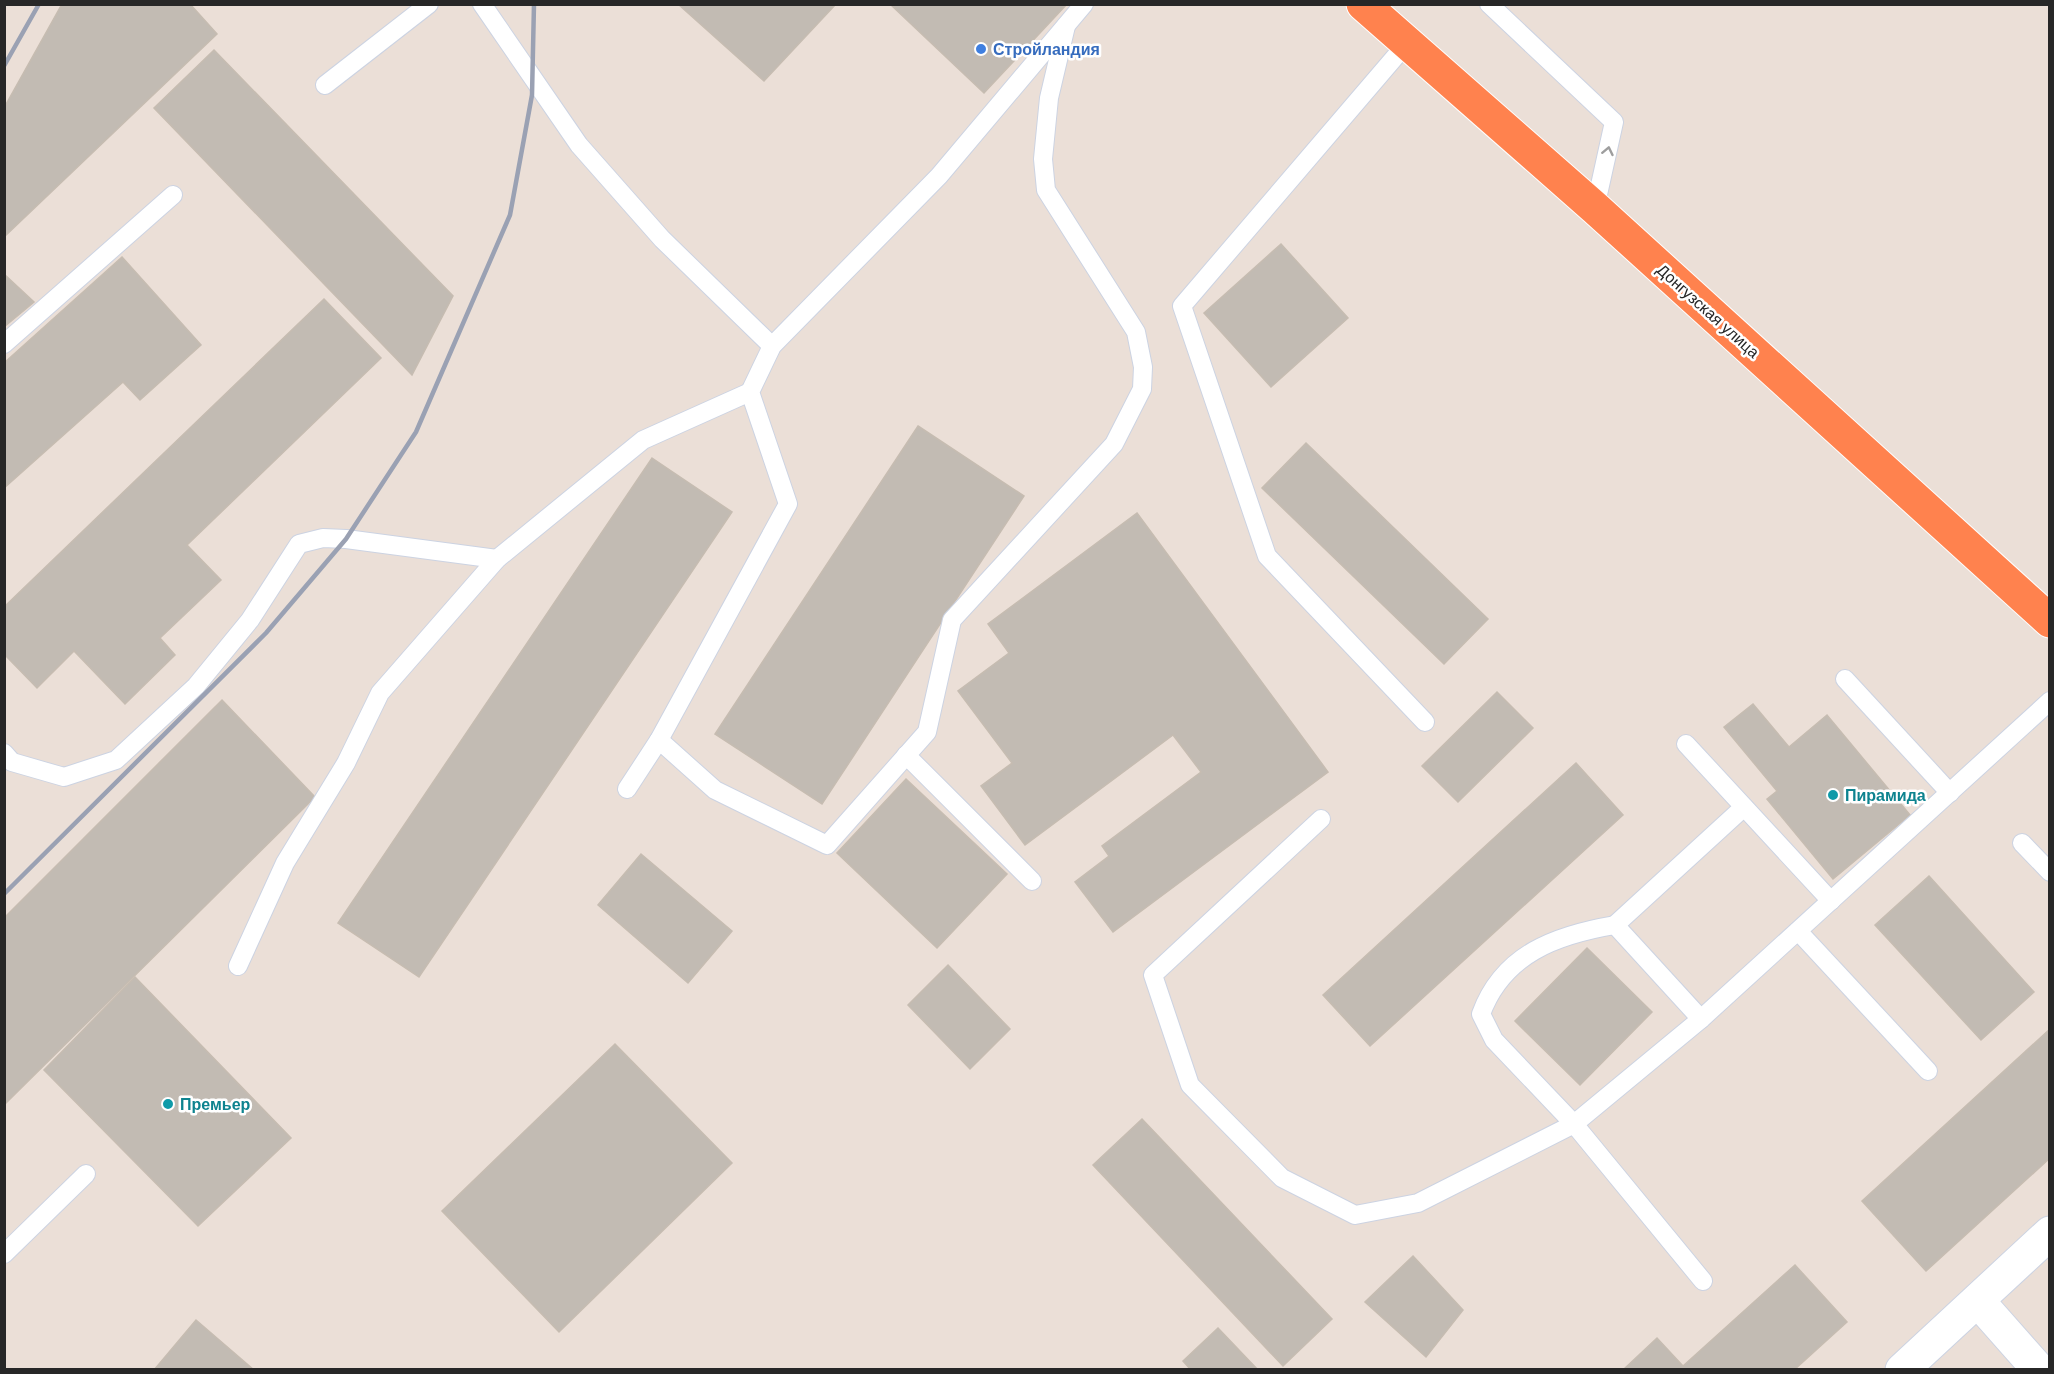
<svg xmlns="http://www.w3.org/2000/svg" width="2054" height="1374" viewBox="0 0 2054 1374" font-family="Arial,sans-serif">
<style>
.building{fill:#c2bbb3;stroke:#c6bcb1;stroke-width:1.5}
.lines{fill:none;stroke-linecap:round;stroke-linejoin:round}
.lane-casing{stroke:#ccd3e2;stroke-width:20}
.street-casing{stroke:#ccd3e2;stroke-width:35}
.secondary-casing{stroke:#ccd3e2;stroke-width:35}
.highway-casing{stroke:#fff;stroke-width:35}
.lane{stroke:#fff;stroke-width:18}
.street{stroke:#fff;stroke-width:33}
.secondary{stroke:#fff;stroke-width:33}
.highway{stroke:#ff824e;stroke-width:33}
.rail{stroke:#9aa1b3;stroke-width:4.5}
.oneway{stroke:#9e9e9e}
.shop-dot{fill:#3f7fe0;stroke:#fff;stroke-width:2}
.culture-dot{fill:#0f9aa8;stroke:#fff;stroke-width:2}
.labels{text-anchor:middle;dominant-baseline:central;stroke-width:5;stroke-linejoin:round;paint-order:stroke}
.shop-label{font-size:16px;font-weight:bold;fill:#366cbe;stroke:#fff;text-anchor:start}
.street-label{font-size:16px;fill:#272727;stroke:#fff}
.culture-label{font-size:16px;font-weight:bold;fill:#0d838f;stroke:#fff;text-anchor:start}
</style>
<rect width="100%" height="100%" fill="#ebdfd7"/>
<g class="building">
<path d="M62,4H190L217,34L4,237V108Z"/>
<path d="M678,4H836L764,81Z"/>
<path d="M890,4H1067L984,93Z"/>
<path d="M214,50L453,296L412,375L154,108Z"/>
<path d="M1281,244L1348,318L1271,387L1204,313Z"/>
<path d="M122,257L201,345L140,400L123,382L4,488V363Z"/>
<path d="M4,274L34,302L4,327Z"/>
<path d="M324,299L381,358L187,545L221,580L160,638L175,655L125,704L74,651L37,688L4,654V607Z"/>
<path d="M918,426L1024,496L822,804L715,734Z"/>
<path d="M1306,443L1488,619L1444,664L1262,488Z"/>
<path d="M652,458L732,512L419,977L338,923Z"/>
<path d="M1137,513L1328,772L1113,932L1075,882L1109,856L1102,846L1201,772L1173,735L1025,845L981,786L1012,763L958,691L1009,653L988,624Z"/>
<path d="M1497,692L1533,728L1458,802L1422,766Z"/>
<path d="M222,700L315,797L4,1105V918Z"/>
<path d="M1753,704L1789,747L1827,715L1910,815L1833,879L1767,799L1777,791L1724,727Z"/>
<path d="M1576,763L1623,815L1370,1046L1323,995Z"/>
<path d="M906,779L1007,874L937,948L837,853Z"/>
<path d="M641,854L732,931L688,983L598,905Z"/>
<path d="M1929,876L2034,992L1981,1040L1875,925Z"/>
<path d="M1587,948L1652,1012L1580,1085L1515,1021Z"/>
<path d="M948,965L1010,1029L970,1069L908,1005Z"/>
<path d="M135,977L291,1138L198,1226L44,1070Z"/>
<path d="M2050,1029V1158L1926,1271L1862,1201Z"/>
<path d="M615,1044L732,1163L559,1332L442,1211Z"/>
<path d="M1142,1119L1332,1319L1283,1366L1093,1165Z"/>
<path d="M1413,1256L1463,1310L1426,1357L1365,1302Z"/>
<path d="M1795,1265L1847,1322L1794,1370H1623L1657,1338L1683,1366Z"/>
<path d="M196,1320L254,1370H154Z"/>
<path d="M1218,1328L1258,1370H1191L1183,1361Z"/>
</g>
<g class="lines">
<defs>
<g id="lane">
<path d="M482,4L579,145L662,239L772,346"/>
<path d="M1489,4L1614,122L1595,208"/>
<path d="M1407,43L1182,306L1267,556L1425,722"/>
<path d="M325,85L429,4"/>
<path d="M4,344L173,195"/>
<path d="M1845,679L1950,793"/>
<path d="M659,740L715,790L827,845L927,732L952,620L1114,444L1142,389L1143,367L1136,332L1046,190L1043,159L1049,98L1066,26"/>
<path d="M1686,744L1831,901"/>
<path d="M4,753L12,762L64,777L116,760L196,686L250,620L299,544L323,538L346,539L497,559"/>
<path d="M906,755L1032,881"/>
<path d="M627,789L659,740L788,504L750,392L772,346L939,176L1084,4"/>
<path d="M1321,819L1153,975L1190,1085L1282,1178L1355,1215L1418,1203L1574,1124L1701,1019L2050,701"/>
<path d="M2022,843L2050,872"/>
<path d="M1615,925C1556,935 1503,954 1481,1014L1494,1040L1574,1124L1703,1281"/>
<path d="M1798,931L1928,1071"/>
<path d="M238,966L285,863L346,763L380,693L497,559L643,440L750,392"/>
<path d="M1701,1019L1615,925L1744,807"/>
<path d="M4,1254L86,1174"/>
</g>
<path id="street" d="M1978,1301L2039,1370"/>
<path id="secondary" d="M1902,1370L2050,1233"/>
<path id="highway" d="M1363,4L1595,208L2050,621"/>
</defs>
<use href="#lane" class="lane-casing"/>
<use href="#street" class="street-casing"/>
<use href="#secondary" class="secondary-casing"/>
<use href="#highway" class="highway-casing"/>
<use href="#lane" class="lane"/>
<use href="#street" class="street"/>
<use href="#secondary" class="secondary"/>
<use href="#highway" class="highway"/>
<g class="rail">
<path d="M4,66L39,4"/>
<path d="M4,894L266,633L346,539L416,432L510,215L532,95L534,4"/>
</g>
</g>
<defs><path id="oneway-chevron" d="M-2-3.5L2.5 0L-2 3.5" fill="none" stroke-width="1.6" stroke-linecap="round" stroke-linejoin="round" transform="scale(1.5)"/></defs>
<use class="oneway" href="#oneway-chevron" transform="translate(1608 151) rotate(-78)"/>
<circle class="shop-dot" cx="981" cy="49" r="6"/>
<g class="culture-dot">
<circle cx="1833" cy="795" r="6"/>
<circle cx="168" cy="1104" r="6"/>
</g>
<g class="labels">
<g class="shop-label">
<text x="993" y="49">Стройландия</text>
</g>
<g class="street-label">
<text transform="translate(1708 311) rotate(42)">Донгузская улица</text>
</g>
<g class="culture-label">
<text x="1845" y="795">Пирамида</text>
<text x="180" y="1104">Премьер</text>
</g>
</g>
<rect width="2054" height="1374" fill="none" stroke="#272727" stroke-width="12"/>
</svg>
